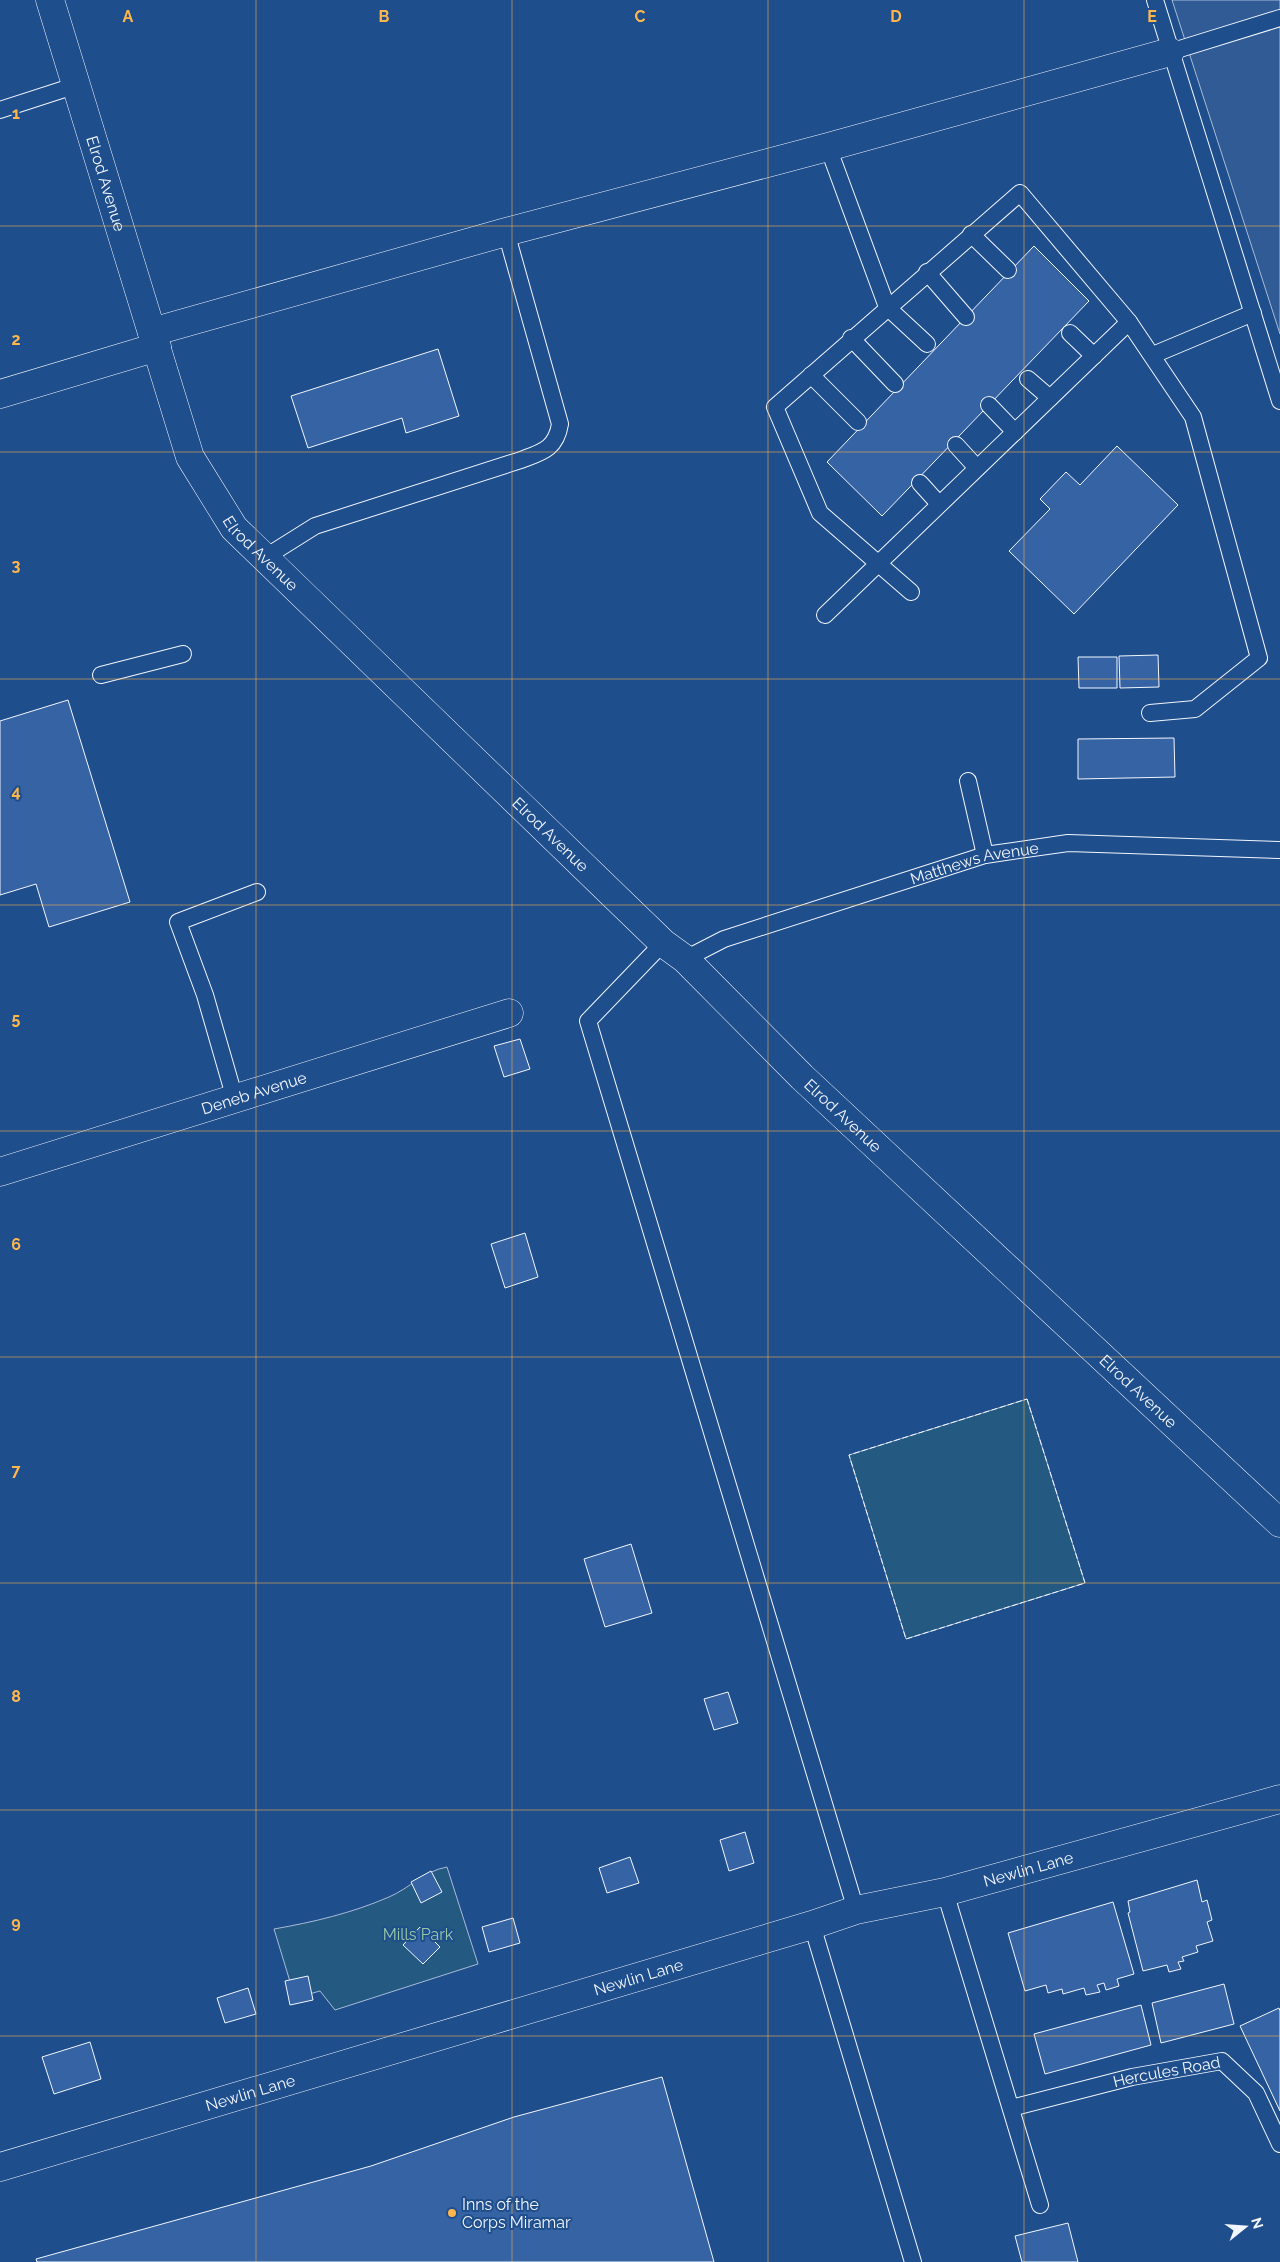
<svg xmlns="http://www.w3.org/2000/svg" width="1280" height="2262" viewBox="0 0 1280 2262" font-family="Raleway,sans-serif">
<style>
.green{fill:#245a82;stroke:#a8bbd7}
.parking{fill:#305b95;stroke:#a8bbd7}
.building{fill:#3563a3;stroke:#f2f6ff}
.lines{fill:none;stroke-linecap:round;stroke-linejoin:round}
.service-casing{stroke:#f2f6ff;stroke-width:18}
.minor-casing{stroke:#f2f6ff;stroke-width:29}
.tertiary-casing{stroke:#f2f6ff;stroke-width:29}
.service{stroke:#1f4e8c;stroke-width:16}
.minor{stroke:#1f4e8c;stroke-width:28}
.tertiary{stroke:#1f4e8c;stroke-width:28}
.fence{stroke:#f2f6ff;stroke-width:1;stroke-dasharray:6 2.5;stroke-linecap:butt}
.grid{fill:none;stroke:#ffb74d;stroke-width:1;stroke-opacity:0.55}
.poi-dot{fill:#ffb74d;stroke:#1f4e8c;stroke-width:2}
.labels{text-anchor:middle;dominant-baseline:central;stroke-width:4;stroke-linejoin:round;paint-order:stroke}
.street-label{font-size:16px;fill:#f2f6ff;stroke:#1f4e8c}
.park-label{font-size:16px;fill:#97c8a6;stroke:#1f4e8c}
.poi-label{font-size:16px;fill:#f2f6ff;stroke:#1f4e8c;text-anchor:start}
.grid-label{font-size:16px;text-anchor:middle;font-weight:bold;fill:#ffb74d;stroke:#1f4e8c;stroke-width:4;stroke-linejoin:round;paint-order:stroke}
</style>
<rect width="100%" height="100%" fill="#1f4e8c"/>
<g class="green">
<path d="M1027,1399L1085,1583L906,1639L849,1455Z"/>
<path d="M447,1867L478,1964L335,2010L320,1991L295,1998L274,1929C314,1922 352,1913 389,1897C410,1888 424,1871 447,1867Z"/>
</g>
<path class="parking" d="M1172,0H1280V334Z"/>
<g class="building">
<path d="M1034,246L1089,301L882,516L827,462Z"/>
<path d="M438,349L459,416L406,433L402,418L308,448L291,396Z"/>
<path d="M1117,446L1178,505L1074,614L1009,551L1050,509L1040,499L1066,472L1080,485Z"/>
<path d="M1158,655L1159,687L1120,688L1119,656Z"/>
<path d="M1078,657H1117V688H1079Z"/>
<path d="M68,700L130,902L49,927L36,884L0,895V721Z"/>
<path d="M1174,738L1175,777L1078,779V739Z"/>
<path d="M520,1039L530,1069L504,1077L494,1046Z"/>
<path d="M525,1233L538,1277L505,1288L491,1244Z"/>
<path d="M631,1544L652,1613L605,1627L584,1559Z"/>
<path d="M728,1692L738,1723L714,1730L704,1699Z"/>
<path d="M745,1832L754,1863L729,1871L720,1840Z"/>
<path d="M630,1857L639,1883L607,1893L599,1868Z"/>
<path d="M431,1871L442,1892L421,1903L411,1882Z"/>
<path d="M1197,1880L1202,1902L1207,1900L1212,1920L1207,1922L1213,1941L1196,1946L1198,1952L1182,1957L1184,1961L1178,1962L1181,1969L1169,1972L1167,1965L1143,1971L1128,1913L1130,1912L1128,1901Z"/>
<path d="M1113,1902L1134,1974L1117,1979L1119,1986L1106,1990L1104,1983L1097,1985L1100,1992L1086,1995L1084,1988L1063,1994L1062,1989L1048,1993L1046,1985L1025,1991L1008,1933Z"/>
<path d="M513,1918L520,1943L489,1952L482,1927Z"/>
<path d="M420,1927L440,1947L423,1964L403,1945Z"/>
<path d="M308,1976L313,2000L290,2005L285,1981Z"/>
<path d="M1224,1984L1234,2024L1161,2043L1152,2003Z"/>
<path d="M248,1988L256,2014L225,2023L217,1998Z"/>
<path d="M1141,2005L1151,2045L1045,2074L1034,2034Z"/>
<path d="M1279,2008L1280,2011V2111L1240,2026Z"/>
<path d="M90,2042L101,2079L54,2094L42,2057Z"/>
<path d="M662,2077L714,2262H37L36,2259L371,2166L514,2117Z"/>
<path d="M1068,2223L1078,2262H1022L1015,2236Z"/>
</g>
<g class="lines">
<defs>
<g id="service">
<path d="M1155,0L1280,401"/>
<path d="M1170,52L1280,18"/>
<path d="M0,110L77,85"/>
<path d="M828,147L887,307L927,344"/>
<path d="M971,234L1008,270"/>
<path d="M927,272L966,317"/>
<path d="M1070,333L1094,356"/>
<path d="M851,338L895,384"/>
<path d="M1153,355L1253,313"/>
<path d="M811,375L858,422"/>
<path d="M1028,379L1050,398"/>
<path d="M989,405L1015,432"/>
<path d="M956,445L977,468"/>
<path d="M920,483L939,504"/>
<path d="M264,558L315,526L521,460C542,452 556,449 560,424L506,232"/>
<path d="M911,592L820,513L775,407L1020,193L1129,322L1193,417L1259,658L1195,709L1150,713"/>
<path d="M825,615L1129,322"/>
<path d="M101,675L183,654"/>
<path d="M968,781L985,855"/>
<path d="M663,943L588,1021L856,1910"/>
<path id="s1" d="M685,959L724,939L985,855L1068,843L1280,850"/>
<path d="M235,1099L205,995L178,922L257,892"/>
<path d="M945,1892L1040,2205"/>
<path d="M812,1925L913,2262"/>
<path id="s2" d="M1011,2108L1132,2077L1222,2061L1256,2093L1280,2144"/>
</g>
<g id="minor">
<path d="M152,332L506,232L828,147L1170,52"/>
<path id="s3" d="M0,1172L509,1013"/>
<path id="s4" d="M0,2167L812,1925L856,1910L945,1892L1280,1799"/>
</g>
<g id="tertiary">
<path id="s5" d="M50,0L190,457L234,528L663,943L685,959L802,1077L1280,1523"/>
<path d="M0,394L157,347"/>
</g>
</defs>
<use href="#service" class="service-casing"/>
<use href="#minor" class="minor-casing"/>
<use href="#tertiary" class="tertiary-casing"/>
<use href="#service" class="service"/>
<use href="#minor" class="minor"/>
<use href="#tertiary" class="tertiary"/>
<path class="fence" d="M1027,1399L1085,1583L906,1639L849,1455Z"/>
</g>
<path class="grid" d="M256,0V2262M512,0V2262M768,0V2262M1024,0V2262M0,226H1280M0,452H1280M0,679H1280M0,905H1280M0,1131H1280M0,1357H1280M0,1583H1280M0,1810H1280M0,2036H1280"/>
<circle class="poi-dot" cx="452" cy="2213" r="5"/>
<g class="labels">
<g class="street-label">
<text stroke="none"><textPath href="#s5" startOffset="192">Elrod Avenue</textPath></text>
<text stroke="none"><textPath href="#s5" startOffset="598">Elrod Avenue</textPath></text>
<text stroke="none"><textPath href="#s5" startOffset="1002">Elrod Avenue</textPath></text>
<text stroke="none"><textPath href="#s1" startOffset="306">Matthews Avenue</textPath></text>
<text stroke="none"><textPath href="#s3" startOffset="266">Deneb Avenue</textPath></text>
<text stroke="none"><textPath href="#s5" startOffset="1408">Elrod Avenue</textPath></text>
<text stroke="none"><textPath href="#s5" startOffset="1812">Elrod Avenue</textPath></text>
<text stroke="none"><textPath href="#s4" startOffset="1071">Newlin Lane</textPath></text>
<text stroke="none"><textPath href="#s4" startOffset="666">Newlin Lane</textPath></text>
<text stroke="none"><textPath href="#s2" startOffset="160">Hercules Road</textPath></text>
<text stroke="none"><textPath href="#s4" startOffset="261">Newlin Lane</textPath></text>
</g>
<g class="park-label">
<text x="418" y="1934">Mills Park</text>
</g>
<g class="poi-label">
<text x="462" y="2204">Inns of the<tspan x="462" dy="18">Corps Miramar</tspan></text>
</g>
</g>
<g class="grid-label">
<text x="128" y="22">A</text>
<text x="384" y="22">B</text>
<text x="640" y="22">C</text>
<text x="896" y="22">D</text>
<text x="1152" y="22">E</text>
<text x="16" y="119">1</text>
<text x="16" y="345">2</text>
<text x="16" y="571">3</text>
<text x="16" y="797">4</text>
<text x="16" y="1024">5</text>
<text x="16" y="1250">6</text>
<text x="16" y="1476">7</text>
<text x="16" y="1702">8</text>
<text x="16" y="1928">9</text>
</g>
<g transform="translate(1245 2227) rotate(73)" stroke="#1f4e8c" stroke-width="4" paint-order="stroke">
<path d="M0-4L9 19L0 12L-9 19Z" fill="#f2f6ff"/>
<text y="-8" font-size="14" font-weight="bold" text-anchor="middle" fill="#f2f6ff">N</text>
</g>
</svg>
